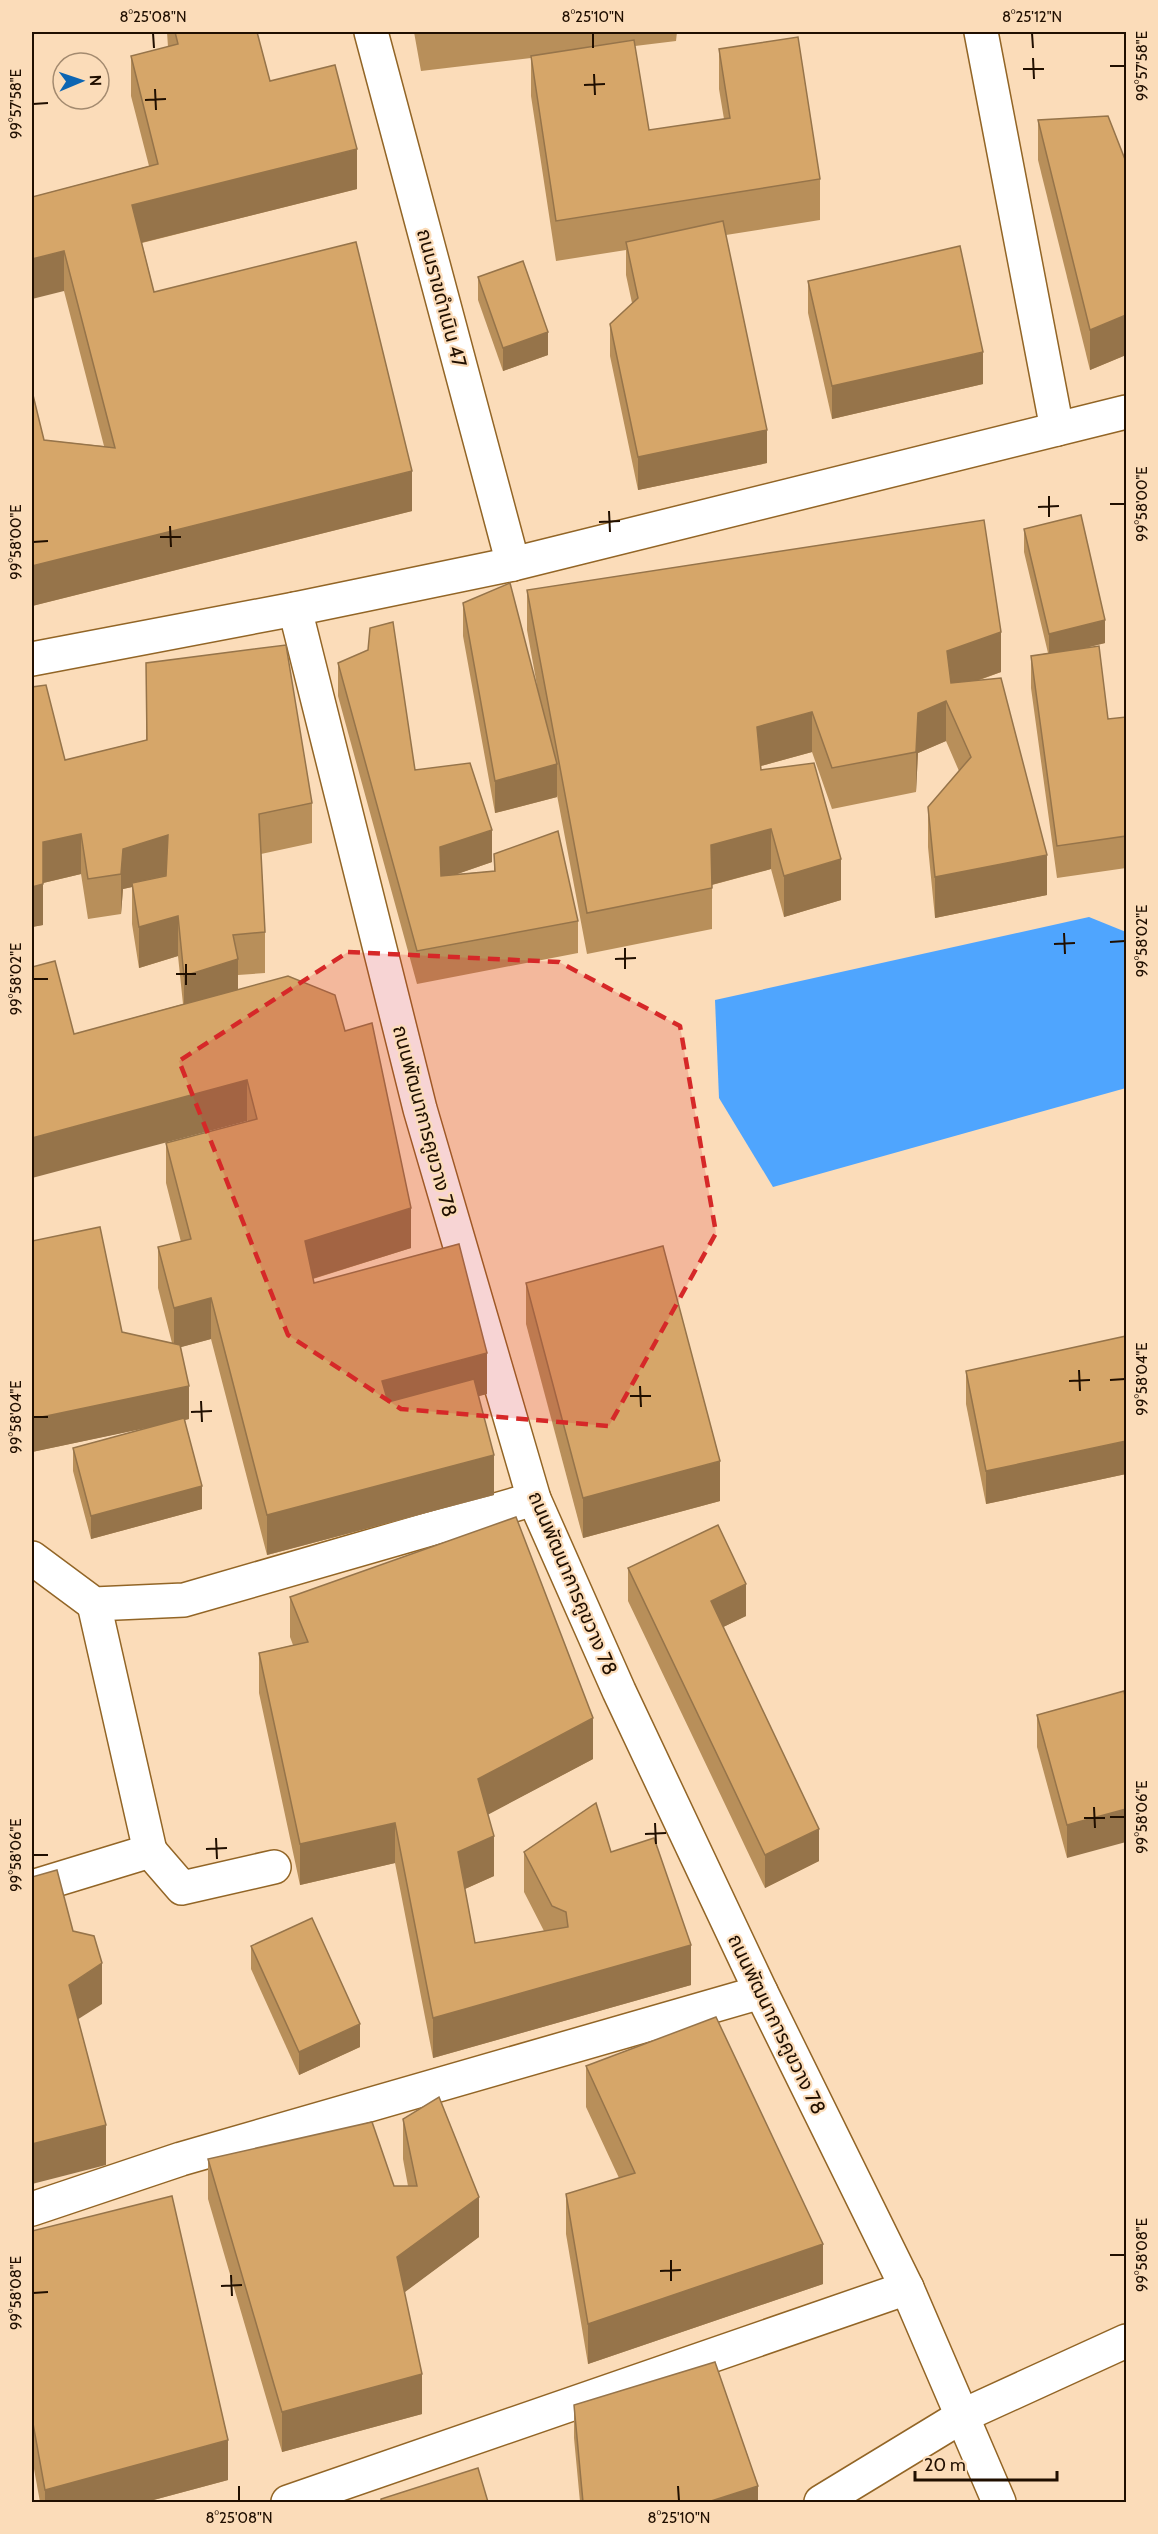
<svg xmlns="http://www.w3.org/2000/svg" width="1158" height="2534" viewBox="0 0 1158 2534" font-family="Cabin,'Noto Sans Thai',sans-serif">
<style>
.water{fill:#4fa5fe}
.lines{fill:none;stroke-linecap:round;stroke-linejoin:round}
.minor-casing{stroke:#926526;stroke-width:36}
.tertiary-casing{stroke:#926526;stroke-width:36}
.minor{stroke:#fff;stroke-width:33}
.tertiary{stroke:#fff;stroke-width:33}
.wall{fill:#b88f5a}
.shaded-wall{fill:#96744a}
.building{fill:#d6a669;stroke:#96744a;stroke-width:1.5}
.marked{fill:#d62828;fill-opacity:0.2;stroke:#d62828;stroke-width:4.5;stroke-dasharray:12 8;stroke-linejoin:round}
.ticks{fill:none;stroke:#200f00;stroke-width:2}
.labels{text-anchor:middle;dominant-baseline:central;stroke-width:4.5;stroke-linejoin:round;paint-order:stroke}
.street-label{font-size:20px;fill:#200f00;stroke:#fbdcb9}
.neatline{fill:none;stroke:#200f00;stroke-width:2}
.ticks-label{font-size:15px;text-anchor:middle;fill:#200f00}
</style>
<rect width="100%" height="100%" fill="#fbdcb9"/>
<path class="water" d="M1089,917L1126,932V1088L773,1187L719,1098L715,1000Z"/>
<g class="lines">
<defs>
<g id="minor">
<path d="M371,32L513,564"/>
<path d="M981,32L1057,429"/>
<path d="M295,609L420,1109L534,1499L619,1691L761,1992L907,2288L999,2502"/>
<path d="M32,1558L94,1604L184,1600L534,1499"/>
<path d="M150,1851L182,1888L274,1867"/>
<path d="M32,1887L150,1851L94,1604"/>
<path d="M32,2209L181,2159L761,1992"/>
<path d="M288,2502L907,2288"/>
<path d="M821,2502L964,2415L1126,2341"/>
</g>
<path id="tertiary" d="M32,659L295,609L513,564L1126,412"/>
</defs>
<use href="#minor" class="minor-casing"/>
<use href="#tertiary" class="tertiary-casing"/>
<use href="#minor" class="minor"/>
<use href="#tertiary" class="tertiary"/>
</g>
<g class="wall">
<path d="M167,32H257L270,81L357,189L142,243L154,292L412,511L32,606V391L44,440L104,446L64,291L32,197L149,166L131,96V56L168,47Z"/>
<path d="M414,32H677L676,41L635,46L649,130L724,119L719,89V49L820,179V220L726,235L767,463L638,490L610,356V324L632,303L626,275V250L556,261L531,96V58L421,71Z"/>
<path d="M1038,120L1126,162V355L1090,370L1038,160Z"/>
<path d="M478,277L548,355L503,371L478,300Z"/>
<path d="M808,281L983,384L832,419L808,313Z"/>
<path d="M1024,529L1105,643L1085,648L1108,719L1126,717V868L1057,878L1031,688V656L1048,653L1024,552Z"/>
<path d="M527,590L1001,672L977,681L1047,895L935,918L928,847V807L959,771L946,741L918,753L916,792L832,809L812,752L761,766V770L841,900L784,917L771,869L712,885V929L587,954L557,795V797L495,813L463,636V603L538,691L527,630Z"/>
<path d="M146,663L312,803V843L261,854L265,932V973L238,975V990L345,1031L411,1248L313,1279L314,1283L487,1394L478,1396L494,1495L267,1555L211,1339L181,1347L189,1419L185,1420L202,1509L91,1539L73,1471V1448L154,1426L32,1452L122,1332L172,1343L158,1288V1247L181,1242L166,1183V1143L248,1121L74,1034L183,1004L178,956L139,968L132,924V887L123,889L121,914L88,919L81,874L43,883V925L32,927L65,760L146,740Z"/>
<path d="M338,663L415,770L492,862L457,874L494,871V854L578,921V953L417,984L338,696Z"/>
<path d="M526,1283L720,1501L583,1538L526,1324Z"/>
<path d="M1126,1336V1474L986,1504L966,1404V1371Z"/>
<path d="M628,1568L746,1616L723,1627L819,1861L765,1888L628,1601Z"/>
<path d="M290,1597L593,1759L488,1814L494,1876L465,1889L475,1943L544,1931L524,1892V1852H611L691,1985L433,2058L395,1863L300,1885L259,1693V1653L293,1645L290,1637Z"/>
<path d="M1124,1691L1067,1858L1037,1747V1715Z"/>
<path d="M251,1946L360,2047L299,2075L251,1969Z"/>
<path d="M586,2066L823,2284L588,2364L566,2234V2194L619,2178L586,2107Z"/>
<path d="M403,2119L479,2237L404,2292L422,2414L282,2452L208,2199V2159L394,2186H408L403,2159Z"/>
<path d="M32,2231L228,2480L146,2502H40L32,2458Z"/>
<path d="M574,2405L758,2502H580L574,2438Z"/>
</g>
<g class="shaded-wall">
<path d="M32,32H40L32,35Z"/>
<path d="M357,149V189L132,245V205Z"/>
<path d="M64,251V291L32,299V259Z"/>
<path d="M1126,315V355L1090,370V330Z"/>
<path d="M548,332V355L503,371V348Z"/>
<path d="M983,352V384L832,419V386Z"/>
<path d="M767,430V463L638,490V457Z"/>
<path d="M412,471V511L32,606V566Z"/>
<path d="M1105,620V643L1049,657V634Z"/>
<path d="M1001,632V672L947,691V651Z"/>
<path d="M946,701V741L918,753L916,792V752L918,713Z"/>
<path d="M812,712V752L757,767V727Z"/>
<path d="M557,764V797L495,813V781Z"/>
<path d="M771,829V869L711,885V845Z"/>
<path d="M492,830V862L440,880V847Z"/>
<path d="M81,834V874L43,883V925L32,927V887L43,842Z"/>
<path d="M168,835V875L132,883V887L123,889L121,914V874L123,849Z"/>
<path d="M1047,855V895L935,918V877Z"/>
<path d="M841,859V900L784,917V876Z"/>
<path d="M178,916V956L139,968V927Z"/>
<path d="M238,959V999L184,1017V976Z"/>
<path d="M247,1080V1121L32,1178V1138Z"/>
<path d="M411,1208V1248L305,1281V1241Z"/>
<path d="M211,1298V1339L174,1349V1308Z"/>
<path d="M487,1353V1394L382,1422V1381Z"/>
<path d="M189,1386V1419L32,1452V1419Z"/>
<path d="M1126,1441V1474L986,1504V1471Z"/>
<path d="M494,1455V1495L267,1555V1515Z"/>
<path d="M720,1461V1501L583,1538V1498Z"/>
<path d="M202,1486V1509L91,1539V1516Z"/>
<path d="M746,1584V1616L711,1633V1601Z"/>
<path d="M593,1718V1759L478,1820V1779Z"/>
<path d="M1126,1809V1842L1067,1858V1825Z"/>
<path d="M395,1823V1863L300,1885V1844Z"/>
<path d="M819,1829V1861L765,1888V1855Z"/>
<path d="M494,1836V1876L458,1892V1852Z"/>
<path d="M691,1945V1985L433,2058V2018Z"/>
<path d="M102,1963V2004L69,2025V1985Z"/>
<path d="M360,2024V2047L299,2075V2052Z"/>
<path d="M106,2125V2165L32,2184V2144Z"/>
<path d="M479,2197V2237L397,2298V2257Z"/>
<path d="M823,2244V2284L588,2364V2324Z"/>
<path d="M422,2374V2414L282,2452V2412Z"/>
<path d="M228,2440V2480L146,2502H45V2490Z"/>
<path d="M758,2486V2502H708Z"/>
</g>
<g class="building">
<path d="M175,32H257L270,81L335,65L357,149L132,205L154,292L356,242L412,471L32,566V391L44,440L115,448L64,251L32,259V197L158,164L131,56L178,44Z"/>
<path d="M798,37L820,179L556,221L531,56L634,40L649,130L730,118L719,49Z"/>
<path d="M1108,116L1126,162V315L1090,330L1038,120Z"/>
<path d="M723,221L767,430L638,457L610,324L638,298L626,242Z"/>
<path d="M960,246L983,352L832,386L808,281Z"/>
<path d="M523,261L548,332L503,348L478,277Z"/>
<path d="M1081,515L1105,620L1049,634L1024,529Z"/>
<path d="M984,520L1001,632L947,651L951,683L1001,678L1047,855L935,877L928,807L971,757L946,701L918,713L916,752L832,768L812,712L757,727L761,770L814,763L841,859L784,876L771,829L711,845L712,888L587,913L527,590Z"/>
<path d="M510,583L557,764L495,781L463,603Z"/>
<path d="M393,622L415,770L470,763L492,830L440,847L441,876L495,871L494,854L558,831L578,921L417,951L338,663L368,650L370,628Z"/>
<path d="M286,645L312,803L259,814L265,932L233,935L238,959L184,976L178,916L139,927L132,883L166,876L168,835L123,849L121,874L88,879L81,834L43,842V884L32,887V687L46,685L65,760L147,740L146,663Z"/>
<path d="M1099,646L1108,719L1126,717V836L1057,846L1031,656Z"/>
<path d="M55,961L74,1034L288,976L335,995L345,1031L372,1023L411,1208L305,1241L314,1283L459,1244L487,1353L382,1381L388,1402L474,1379L494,1455L267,1515L211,1298L174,1308L158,1247L191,1239L166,1143L257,1119L247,1080L32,1138V967Z"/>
<path d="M100,1227L122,1332L180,1345L189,1386L32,1419V1241Z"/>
<path d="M663,1246L720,1461L583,1498L526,1283Z"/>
<path d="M1126,1336V1441L986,1471L966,1371Z"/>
<path d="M184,1418L202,1486L91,1516L73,1448Z"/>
<path d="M516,1517L593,1718L478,1779L494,1836L458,1852L475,1943L568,1927L566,1912L552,1906L524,1852L596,1803L611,1852L654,1838L691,1945L433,2018L395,1823L300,1844L259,1653L308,1642L290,1597Z"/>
<path d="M718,1525L746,1584L711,1601L819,1829L765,1855L628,1568Z"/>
<path d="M1124,1691L1126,1701V1809L1067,1825L1037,1715Z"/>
<path d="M57,1870L73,1931L94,1936L102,1963L69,1985L106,2125L32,2144V1877Z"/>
<path d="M312,1918L360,2024L299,2052L251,1946Z"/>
<path d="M716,2017L823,2244L588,2324L566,2194L635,2173L586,2066Z"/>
<path d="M439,2097L479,2197L397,2257L422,2374L282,2412L208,2159L372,2122L394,2186H417L403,2119Z"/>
<path d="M172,2196L228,2440L45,2490L32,2418V2231Z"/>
<path d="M715,2362L758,2486L708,2502H583L574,2405Z"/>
<path d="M478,2468L488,2502H381V2499Z"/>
</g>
<path class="marked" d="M348,952L559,962L680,1026L716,1233L609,1426L401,1409L288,1335L179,1061Z"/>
<path class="ticks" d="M153,33L154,48M593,33V48M1032,33L1033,48M1033,58L1034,79M1110,66H1125M1023,69H1044M594,74L595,95M584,85L605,84M155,89L156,110M145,100L166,99M33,104L48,103M1049,496V517M1110,504H1125M1038,507L1059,506M609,511L610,532M599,522L620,521M170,526L171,547M160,537H181M33,542L48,541M1064,933L1065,954M1110,942L1125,941M1054,944L1075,943M625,948V969M615,959L636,958M186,964V985M176,974H196M33,979H48M1079,1370L1080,1391M1110,1380L1125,1379M1069,1381L1090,1380M640,1386L641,1407M630,1396H651M201,1401L202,1422M191,1412L212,1411M33,1417H48M1094,1807L1095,1828M1110,1817H1125M1084,1818H1105M655,1823L656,1844M645,1834L666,1833M216,1838L217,1859M206,1849L227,1848M33,1855H48M1110,2255H1125M671,2260V2281M660,2271L681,2270M231,2275L232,2296M221,2286L242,2285M33,2293L48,2292M239,2486V2501M678,2486L679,2501"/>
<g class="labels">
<g class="street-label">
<text transform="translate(442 298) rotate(75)">ถนนราขดำเนิน 47</text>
<text transform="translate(425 1121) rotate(75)">ถนนพัฒนาการคูขวาง 78</text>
<text transform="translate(573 1583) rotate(67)">ถนนพัฒนาการคูขวาง 78</text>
<text transform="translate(777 2024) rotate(64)">ถนนพัฒนาการคูขวาง 78</text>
</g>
</g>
<rect width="1158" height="2534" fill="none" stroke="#fbdcb9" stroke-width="66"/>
<g transform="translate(81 81) rotate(88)"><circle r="28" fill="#fbdcb9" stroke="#a38a6f" stroke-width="1.5"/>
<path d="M0-4.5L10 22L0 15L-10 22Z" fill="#0c65b3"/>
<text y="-9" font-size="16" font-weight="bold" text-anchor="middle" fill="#200f00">N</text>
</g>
<path d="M915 2471v9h142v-9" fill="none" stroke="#200f00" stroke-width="3"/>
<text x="924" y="2471" font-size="18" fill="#200f00" stroke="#fbdcb9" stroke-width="4.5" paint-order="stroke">20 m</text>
<rect x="33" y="33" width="1092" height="2468" class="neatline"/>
<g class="ticks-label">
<text x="153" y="22">8°25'08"N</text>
<text x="593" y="22">8°25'10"N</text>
<text x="1032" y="22">8°25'12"N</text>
<text transform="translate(1142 66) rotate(-90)" y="5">99°57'58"E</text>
<text transform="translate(16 104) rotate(-90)" y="5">99°57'58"E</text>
<text transform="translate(1142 504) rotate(-90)" y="5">99°58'00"E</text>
<text transform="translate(16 542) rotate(-90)" y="5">99°58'00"E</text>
<text transform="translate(1142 941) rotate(-90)" y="5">99°58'02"E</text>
<text transform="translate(16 979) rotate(-90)" y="5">99°58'02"E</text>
<text transform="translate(1142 1379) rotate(-90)" y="5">99°58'04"E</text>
<text transform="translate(16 1417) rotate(-90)" y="5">99°58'04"E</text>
<text transform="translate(1142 1817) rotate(-90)" y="5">99°58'06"E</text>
<text transform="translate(16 1855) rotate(-90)" y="5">99°58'06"E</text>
<text transform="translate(1142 2255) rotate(-90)" y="5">99°58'08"E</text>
<text transform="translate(16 2293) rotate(-90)" y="5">99°58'08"E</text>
<text x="239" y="2523">8°25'08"N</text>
<text x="679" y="2523">8°25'10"N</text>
</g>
</svg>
